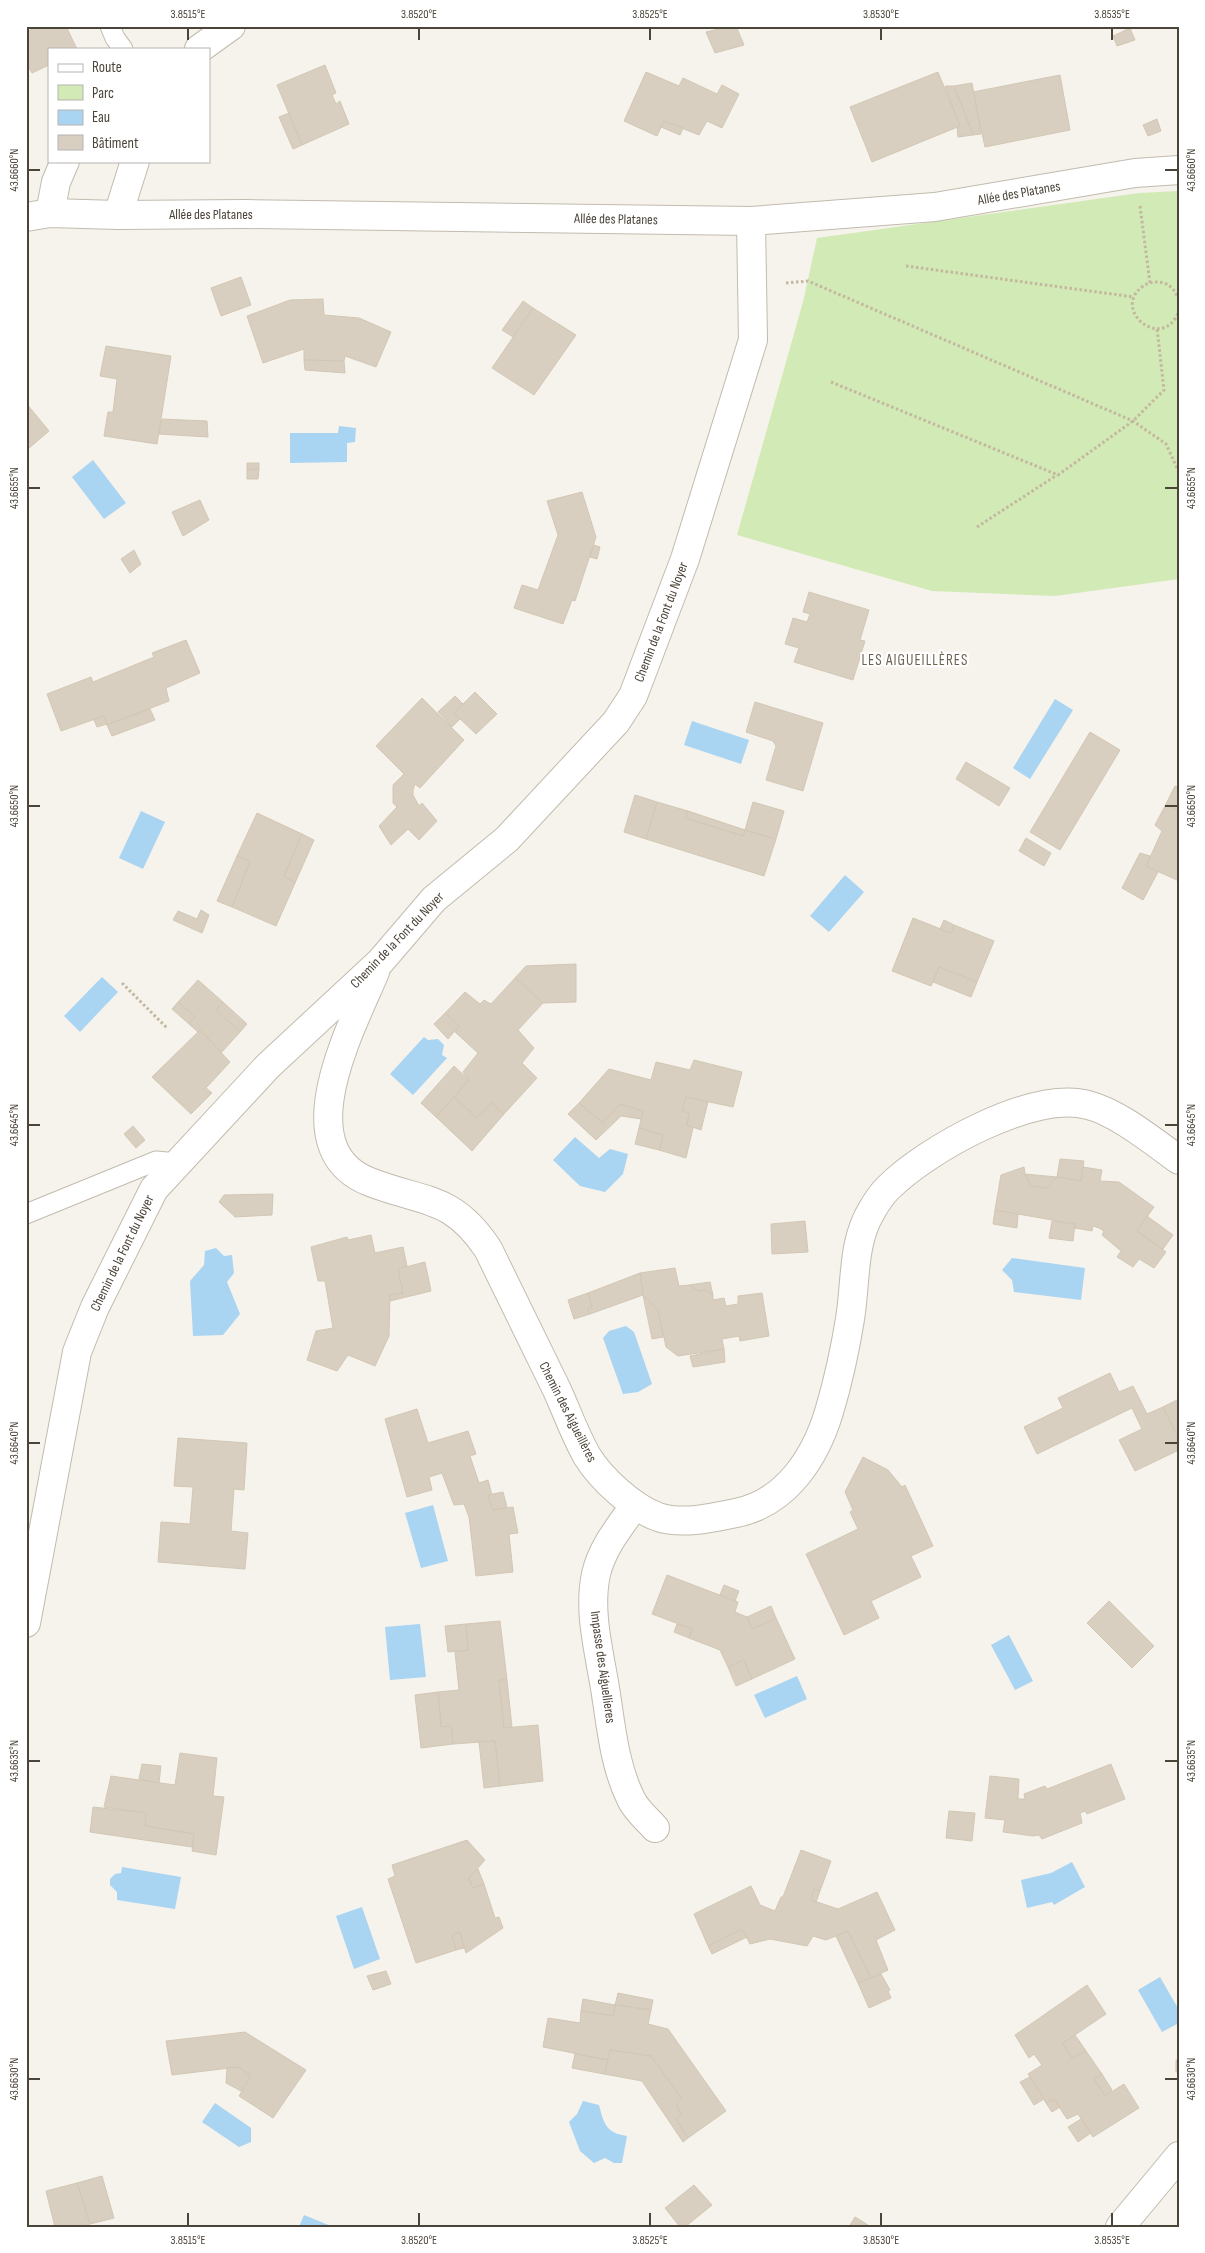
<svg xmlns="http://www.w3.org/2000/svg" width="1205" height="2253" viewBox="0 0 1205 2253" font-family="'Sofia Sans Condensed',sans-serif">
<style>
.green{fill:#d2eab5}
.water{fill:#a9d4f2}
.building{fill:#d8cfc1;stroke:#d3c7b4}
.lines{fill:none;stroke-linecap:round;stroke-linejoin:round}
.service-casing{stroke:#c2bbae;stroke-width:21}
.minor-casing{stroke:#c2bbae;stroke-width:30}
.path{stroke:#c4b79f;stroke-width:3;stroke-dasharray:2.5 2.5;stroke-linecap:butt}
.service{stroke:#fff;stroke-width:19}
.minor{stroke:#fff;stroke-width:28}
.ticks{fill:none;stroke:#4b4439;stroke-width:2}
.labels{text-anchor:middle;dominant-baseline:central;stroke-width:4.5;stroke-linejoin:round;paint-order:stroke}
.street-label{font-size:14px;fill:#4b4439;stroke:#fff}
.neighbourhood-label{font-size:15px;letter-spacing:1px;fill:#6e6250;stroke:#fff}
.neatline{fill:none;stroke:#4b4439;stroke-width:2}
.ticks-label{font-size:12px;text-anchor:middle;fill:#4b4439}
</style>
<rect width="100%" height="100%" fill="#f6f3ec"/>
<path class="green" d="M1179,191V579L1055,596L932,591L737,535L803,302L817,238L1139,193Z"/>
<g class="water">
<path d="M339,426L356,428L355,442L347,443V462L290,463V433H338Z"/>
<path d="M93,460L126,503L104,519L72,477Z"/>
<path d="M1055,699L1073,710L1030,779L1013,768Z"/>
<path d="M692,721L749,740L741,764L684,745Z"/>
<path d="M141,811L165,822L143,869L119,858Z"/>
<path d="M845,875L864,892L829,932L810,916Z"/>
<path d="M102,977L118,992L80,1032L64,1016Z"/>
<path d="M424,1037L428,1040L438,1039L444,1045L442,1055L447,1058L413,1095L390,1074Z"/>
<path d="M575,1137L599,1158L610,1149L628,1154L623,1174L605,1192L580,1186L553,1160Z"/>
<path d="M216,1248L224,1256L232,1255L234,1273L227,1282L240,1314L223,1335L193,1336L190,1281L204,1265L205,1251Z"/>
<path d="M1012,1258L1085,1268L1081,1300L1014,1292L1012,1280L1002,1270Z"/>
<path d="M626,1326L634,1332L652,1384L638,1392L623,1394L603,1338L609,1331Z"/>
<path d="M433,1505L448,1561L421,1568L405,1513Z"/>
<path d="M420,1624L426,1677L390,1680L385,1627Z"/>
<path d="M1009,1635L1033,1681L1015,1690L991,1645Z"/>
<path d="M797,1676L807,1699L765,1718L754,1695Z"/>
<path d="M1072,1862L1085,1887L1054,1905L1052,1902L1027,1908L1021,1880L1051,1873Z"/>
<path d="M122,1867L181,1877L175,1909L117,1900V1892L110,1885V1879L115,1874L121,1873Z"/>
<path d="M362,1907L380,1959L354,1969L336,1916Z"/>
<path d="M1160,1977L1179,2010V2023L1162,2032L1138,1990Z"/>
<path d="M583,2101L599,2105C604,2124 606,2133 627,2136L622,2163H614L605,2158L594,2163L580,2151L569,2122L577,2114Z"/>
<path d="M215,2103L251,2128V2142L239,2147L202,2122Z"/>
<path d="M304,2215L331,2226L330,2227H299Z"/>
</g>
<g class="building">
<path d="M39,26H66L77,49H49V65L32,73L26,63V32Z"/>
<path d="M732,26H736L744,45L715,53L706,32Z"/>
<path d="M1130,28L1135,40L1117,46L1113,36Z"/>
<path d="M325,65L336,93L332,95L336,104L340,101L349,124L302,145L277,85Z"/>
<path d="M646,72L679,86L683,78L717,94L722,85L739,94L722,128L707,121L699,135L664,121L657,136L624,121Z"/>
<path d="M938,72L960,126L872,162L850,107Z"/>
<path d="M1060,75L1070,130L985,147L973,92Z"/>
<path d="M972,83L981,134L973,135L954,86Z"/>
<path d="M945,86H954L973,135L958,137L957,127L960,126Z"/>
<path d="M289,113L302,145L293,149L279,117Z"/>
<path d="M1157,119L1161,131L1148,136L1143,125Z"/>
<path d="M664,121L683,128L680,135L661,127Z"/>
<path d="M241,277L251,305L221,316L211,288Z"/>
<path d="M323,299L324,315L359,318L391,332L376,367L345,356L344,361L304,360V349L263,363L247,316L290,300Z"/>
<path d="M523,301L533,308L513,337L502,330Z"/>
<path d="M533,308L576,335L534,395L492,368Z"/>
<path d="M106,346L171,356L157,444L104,436L108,412H113L117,379L100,376Z"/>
<path d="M304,360L344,361L345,373L305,370Z"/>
<path d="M26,403L49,431L28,449L26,446Z"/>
<path d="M162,419L207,421L208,437L159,434Z"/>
<path d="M247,463H259V469L247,470Z"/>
<path d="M259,469L258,479H247V470Z"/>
<path d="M582,492L596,537L575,601L572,600L563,624L514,608L522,585L538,590L558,535L547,501Z"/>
<path d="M200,500L209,520L183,536L172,512Z"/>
<path d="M594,545L600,547L597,559L590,557Z"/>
<path d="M134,550L141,564L130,573L121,559Z"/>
<path d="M809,592L869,610L860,640L865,641L853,680L794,662L799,648L785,644L793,618L807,622L810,614L803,612Z"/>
<path d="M186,640L200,673L166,688L169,701L107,725L104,716L61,731L47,694L91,677L93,682L154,657L152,653Z"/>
<path d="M475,692L497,714L476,734L454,713Z"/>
<path d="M455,696L463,704L454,713L460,719L452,727L438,712Z"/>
<path d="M422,698L464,740L420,788L415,784L413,790V795L419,806L422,803L437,821L419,840L408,829L391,845L379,826L397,807L393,803V785L404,774L376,746Z"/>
<path d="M755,702L823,723L803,791L766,780L776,746L773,741L746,732Z"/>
<path d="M150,709L155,720L112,736L107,725Z"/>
<path d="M104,716L107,724L97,727L94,720Z"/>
<path d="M1090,732L1120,750L1060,850L1030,832Z"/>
<path d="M966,762L1010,788L999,806L956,779Z"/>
<path d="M1175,786L1179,788V811L1166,804Z"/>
<path d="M635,795L657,802L646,839L624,832Z"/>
<path d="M657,802L688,811L686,818L743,836L745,830L776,839L764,876L646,839Z"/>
<path d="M753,802L784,811L776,839L745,830Z"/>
<path d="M1166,804L1179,811V881L1146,866L1162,831L1155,825Z"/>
<path d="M688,811L745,830L743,836L686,818Z"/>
<path d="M257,813L302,834L284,876L295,883L276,926L232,907L250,861L237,856Z"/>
<path d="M302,834L314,840L295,883L284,876Z"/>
<path d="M1026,838L1051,853L1044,866L1019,851Z"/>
<path d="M1140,853L1150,856L1146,866L1158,872L1143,900L1122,888Z"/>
<path d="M237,856L250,861L232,907L217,901Z"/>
<path d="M201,910L209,915L202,933L173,920L178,911L197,919Z"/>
<path d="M913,918L951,933L954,925L994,941L977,982L939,967L931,986L892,971Z"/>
<path d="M944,920L954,925L951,933L940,929Z"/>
<path d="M576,964V1002L543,1003L515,978L526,966Z"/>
<path d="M939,967L977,982L971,997L933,982Z"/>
<path d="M515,978L543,1003L518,1030L534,1048L522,1063L537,1078L504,1114L491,1103L477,1118L454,1097L469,1080L463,1072L478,1053L455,1032L459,1026L445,1013L465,992L480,1004L484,1000L491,1004Z"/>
<path d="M198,980L223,1002L216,1010L240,1032L221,1053L200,1030L198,1032L189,1024L195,1017L178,1002Z"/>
<path d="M178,1002L195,1017L189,1024L172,1009Z"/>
<path d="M223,1002L247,1024L240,1032L216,1010Z"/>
<path d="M445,1013L459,1026L448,1039L434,1024Z"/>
<path d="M200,1030L230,1062L206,1088L212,1093L191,1114L152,1077Z"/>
<path d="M694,1060L742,1072L733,1107L686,1097L682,1111L689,1113L687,1125L693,1128L686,1158L659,1150L663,1135L639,1128L643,1111L620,1104L603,1123L579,1103L609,1069L651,1080L656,1062L690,1070Z"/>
<path d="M454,1066L469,1080L436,1117L421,1103Z"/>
<path d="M454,1097L477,1118L491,1103L504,1114L472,1151L436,1117Z"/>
<path d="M686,1097L708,1102L701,1130L687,1125L689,1113L682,1111Z"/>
<path d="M579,1103L603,1123L620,1104L643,1111L641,1119L621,1116L596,1140L568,1114Z"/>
<path d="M133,1126L145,1140L136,1148L124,1134Z"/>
<path d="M639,1128L663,1135L659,1150L635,1144Z"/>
<path d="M1060,1159L1084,1161L1081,1181L1057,1177Z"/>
<path d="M1024,1167L1025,1174L1031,1186L1046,1188L1057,1177L1081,1181L1083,1167L1102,1170L1100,1181L1119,1182L1154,1207L1137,1231L1166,1252L1154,1268L1139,1259L1133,1267L1117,1257L1121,1251L1102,1235L1104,1231L1099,1228L1093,1226L1092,1231L1075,1228V1224L995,1210L1001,1175Z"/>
<path d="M1025,1174L1057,1177L1046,1188L1031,1186Z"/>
<path d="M273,1194L272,1215L235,1217L219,1202L224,1195Z"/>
<path d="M995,1210L1018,1214L1017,1228L993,1224Z"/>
<path d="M1147,1216L1173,1235L1163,1249L1137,1231Z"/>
<path d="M805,1221L808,1252L772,1254L771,1224Z"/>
<path d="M1052,1221L1075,1224L1073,1241L1049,1238Z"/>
<path d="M371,1235L375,1253L403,1247L407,1266L398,1269L403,1293L390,1295L389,1336L375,1366L348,1355L337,1371L307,1360L316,1331L333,1328L325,1281H318L311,1247L347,1237L348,1240Z"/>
<path d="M425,1262L431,1291L390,1301V1295L403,1293L398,1269Z"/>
<path d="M675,1268L679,1286L689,1285L699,1291L706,1290L713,1295V1300L724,1298L726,1306L738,1304V1296L762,1293L769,1336L740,1341L739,1336L722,1339L724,1349L678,1356L666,1347L658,1310L643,1295L640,1273Z"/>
<path d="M640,1273L643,1295L590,1314L587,1309L592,1307L588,1293Z"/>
<path d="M710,1282L713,1295L706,1290L699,1291L689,1285Z"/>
<path d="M588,1293L592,1307L587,1309L590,1314L574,1319L568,1300Z"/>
<path d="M643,1295L658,1310L663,1337L652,1339Z"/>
<path d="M724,1349L725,1362L693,1367L690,1356Z"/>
<path d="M1110,1373L1119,1392L1133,1386L1147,1414L1163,1407L1179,1439V1450L1135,1471L1119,1440L1142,1429L1132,1408L1037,1454L1024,1427L1063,1408L1058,1398Z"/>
<path d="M1179,1399V1439L1163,1407Z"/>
<path d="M417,1409L428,1443L468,1431L476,1454L470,1456L479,1483L488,1480L492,1495H488L493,1510L513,1507L518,1533L509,1534L513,1572L476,1576L469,1517L464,1504L454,1505L442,1473L429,1477L432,1490L407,1497L385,1419Z"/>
<path d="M178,1438L247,1443L244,1490L234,1489L231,1531L248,1533L245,1569L158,1562L161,1522L190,1524L193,1487L174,1486Z"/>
<path d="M863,1457L888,1470L902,1487L905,1485L933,1546L911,1556L921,1577L871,1601L879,1618L844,1635L806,1554L858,1529L850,1512L853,1510L845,1492Z"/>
<path d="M503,1492L507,1507L493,1510L488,1495Z"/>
<path d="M667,1575L738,1602L735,1612L747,1617L752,1629L776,1618L795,1659L752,1679L744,1660L728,1667L720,1650L689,1638L692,1629L652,1614Z"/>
<path d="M724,1585L739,1591L735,1601L720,1595Z"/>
<path d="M1109,1601L1154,1646L1132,1668L1087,1623Z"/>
<path d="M771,1606L776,1618L752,1629L747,1617Z"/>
<path d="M500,1621L507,1680H499L504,1728L538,1725L543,1781L500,1786L495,1741L453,1744L451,1726L441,1727L438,1692L459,1690L455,1652L468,1650L466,1624Z"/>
<path d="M466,1624L468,1650L448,1652L445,1626Z"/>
<path d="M677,1624L692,1629L689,1638L674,1632Z"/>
<path d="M744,1660L752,1679L736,1686L728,1667Z"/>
<path d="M499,1680H507L512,1727L504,1728Z"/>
<path d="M438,1692L441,1727L451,1726L453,1744L421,1748L415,1695Z"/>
<path d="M495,1741L500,1786L484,1788L479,1742Z"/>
<path d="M180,1753L217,1758L213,1796L224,1797L216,1855L192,1851L194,1834L145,1826L146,1813L104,1807L111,1776L175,1785Z"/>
<path d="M142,1764L161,1766L159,1783L139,1779Z"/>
<path d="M1111,1764L1125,1799L1087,1814L1085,1811L1080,1813L1082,1823L1042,1839L1039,1835L1033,1836L1003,1832L1005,1820L985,1818L990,1776L1019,1779L1018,1799H1025L1024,1794L1045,1786L1047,1789Z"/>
<path d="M93,1807L146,1813L145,1826L194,1834L192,1847L90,1832Z"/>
<path d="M949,1811L975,1813L972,1841L946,1838Z"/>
<path d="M467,1840L485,1860L469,1878L473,1888L484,1884L495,1918L499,1917L503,1928L466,1953L460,1932L452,1935L456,1950L416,1963L388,1879L395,1876L392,1865Z"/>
<path d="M801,1850L831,1861L820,1891L814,1889L811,1900L838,1909L877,1892L895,1930L876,1940L888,1970L871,1978L848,1931L826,1940L813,1936L807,1946L770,1939L750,1944L742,1929L708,1946L694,1914L751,1886L760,1905L775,1911L781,1897H783Z"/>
<path d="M478,1869L484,1884L473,1888L469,1878Z"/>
<path d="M814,1889L820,1891L816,1902L811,1900Z"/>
<path d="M742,1929L747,1937L712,1954L708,1946Z"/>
<path d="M848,1931L871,1978L858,1983L836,1936Z"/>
<path d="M460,1932L464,1948L456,1950L452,1935Z"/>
<path d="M386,1971L391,1984L373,1990L367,1976Z"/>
<path d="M881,1974L890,1990L888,1991L891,1998L869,2008L858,1983Z"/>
<path d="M1087,1985L1106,2014L1063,2043L1072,2058L1086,2051L1102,2074L1094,2079L1105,2096L1124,2084L1139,2108L1093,2137L1078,2114L1067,2119L1054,2099L1046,2103L1028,2074L1042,2065L1034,2054L1029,2058L1015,2035Z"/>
<path d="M618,1993L653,2000L651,2010L615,2005Z"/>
<path d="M583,1999L615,2005L614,2016L581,2011Z"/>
<path d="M615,2005L651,2010L648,2024L668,2029L726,2111L688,2138L676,2119L681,2114L676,2105L682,2099L651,2056L610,2050L608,2060L543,2047L548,2018L580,2023L581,2011L614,2016Z"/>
<path d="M245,2032L306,2070L273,2118L239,2096L251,2076L238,2067L172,2075L166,2041Z"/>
<path d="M1075,2035L1086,2051L1072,2058L1063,2043Z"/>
<path d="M610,2050L651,2056L682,2099L676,2105L681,2114L676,2119L688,2138L683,2142L642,2081L604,2074Z"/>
<path d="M575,2054L608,2060L604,2074L572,2068Z"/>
<rect x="1176" y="2060" width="3" height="12"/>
<path d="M238,2067L251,2076L241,2091L226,2083L227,2068Z"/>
<path d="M1102,2074L1112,2090L1105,2096L1094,2079Z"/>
<path d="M1030,2077L1044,2099L1034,2105L1020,2082Z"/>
<path d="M1054,2099L1060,2107L1052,2112L1046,2103Z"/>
<path d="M1081,2119L1091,2133L1078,2142L1068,2127Z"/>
<path d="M102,2176L114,2218L90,2224L77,2183Z"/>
<path d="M77,2183L90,2224L80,2227H55L46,2191Z"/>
<path d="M694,2185L712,2205L685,2227H680L665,2208Z"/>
<path d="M855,2217L868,2225L867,2227H849Z"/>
</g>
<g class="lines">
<defs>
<g id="service">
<path d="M110,26L115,38L123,49"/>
<path d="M26,1214L156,1161L178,1163"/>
</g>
<g id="minor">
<path d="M199,49L231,26"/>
<path d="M50,213L56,182L65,161"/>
<path d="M118,215L135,161"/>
<path d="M26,217L50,213L118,215L245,214L751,221L935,207L1135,173L1179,170"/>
<path d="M375,972C352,1027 285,1149 370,1182C424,1203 452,1195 488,1249C511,1296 534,1343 557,1390C567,1412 575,1435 587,1456C601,1479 633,1508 658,1517C682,1525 712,1518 736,1513C786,1503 815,1458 829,1412C838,1382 845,1350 850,1319C856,1283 852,1242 872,1210C876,1203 882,1194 888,1188C927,1149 1033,1090 1088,1105C1117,1112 1154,1142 1179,1160"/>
<path d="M635,1505C620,1526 602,1548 596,1574C588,1611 599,1651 605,1688C611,1725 614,1765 631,1799C636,1810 647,1819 655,1828"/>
<path d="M26,1623L77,1352L95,1307L154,1189L268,1066L380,962L434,899L507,839L616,722L633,696L685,559L753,340L751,221"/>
<path d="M1120,2227L1179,2156"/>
</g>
</defs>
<use href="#service" class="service-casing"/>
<use href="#minor" class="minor-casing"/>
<g class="path">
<path d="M1140,206L1150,283"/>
<path d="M906,266L1134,297"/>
<path d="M786,283L808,281L1133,421L1166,444L1179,472"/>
<path d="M1179,300C1176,292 1172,286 1164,283C1157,281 1148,282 1142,287C1111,310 1163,353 1179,311"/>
<path d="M831,382L1058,475L1133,421L1164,390L1157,328"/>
<path d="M977,527L1057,475"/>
<path d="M122,983L168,1029"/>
</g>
<use href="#service" class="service"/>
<use href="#minor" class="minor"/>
</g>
<path class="ticks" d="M188,28V40M419,28V40M650,28V40M881,28V40M1112,28V40M28,170H40M1165,170H1178M28,488H40M1165,488H1178M28,806H40M1165,806H1178M28,1125H40M1165,1125H1178M28,1443H40M1165,1443H1178M28,1761H40M1165,1761H1178M28,2079H40M1165,2079H1178M188,2213V2226M419,2213V2226M650,2213V2226M881,2213V2226M1112,2213V2226"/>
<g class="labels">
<g class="street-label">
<text transform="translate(1019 193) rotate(-10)">Allée des Platanes</text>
<text x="211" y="214">Allée des Platanes</text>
<text transform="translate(616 219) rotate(1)">Allée des Platanes</text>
<text transform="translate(661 622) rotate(-69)">Chemin de la Font du Noyer</text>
<text transform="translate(397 940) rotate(-46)">Chemin de la Font du Noyer</text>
<text transform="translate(122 1253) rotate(-64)">Chemin de la Font du Noyer</text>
<text transform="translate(568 1412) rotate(63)">Chemin des Aigueillères</text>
<text transform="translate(603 1667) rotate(82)">Impasse des Aiguellieres</text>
</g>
<g class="neighbourhood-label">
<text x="915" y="660">LES AIGUEILLÈRES</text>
</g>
</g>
<rect width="1205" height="2253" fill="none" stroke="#ffffff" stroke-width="55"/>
<rect x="48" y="48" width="162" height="115" fill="#ffffff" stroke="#b7b4b0"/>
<rect x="58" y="64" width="25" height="8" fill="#ffffff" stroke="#b7b4b0"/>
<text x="92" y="72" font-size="15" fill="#4b4439">Route</text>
<rect x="58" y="85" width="25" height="15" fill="#d2eab5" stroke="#b7b4b0"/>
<text x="92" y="98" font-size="15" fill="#4b4439">Parc</text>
<rect x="58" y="110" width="25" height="15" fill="#a9d4f2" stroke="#b7b4b0"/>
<text x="92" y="122" font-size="15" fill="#4b4439">Eau</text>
<rect x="58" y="135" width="25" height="15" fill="#d8cfc1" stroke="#b7b4b0"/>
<text x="92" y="148" font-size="15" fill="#4b4439">Bâtiment</text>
<rect x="28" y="28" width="1150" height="2198" class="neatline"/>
<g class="ticks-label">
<text x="188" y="18">3.8515°E</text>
<text x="419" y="18">3.8520°E</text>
<text x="650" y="18">3.8525°E</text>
<text x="881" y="18">3.8530°E</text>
<text x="1112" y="18">3.8535°E</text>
<text transform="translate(14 170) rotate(-90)" y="4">43.6660°N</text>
<text transform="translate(1191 170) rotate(-90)" y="4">43.6660°N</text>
<text transform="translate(14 488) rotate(-90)" y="4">43.6655°N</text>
<text transform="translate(1191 488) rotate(-90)" y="4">43.6655°N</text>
<text transform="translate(14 806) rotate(-90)" y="4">43.6650°N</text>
<text transform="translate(1191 806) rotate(-90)" y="4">43.6650°N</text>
<text transform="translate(14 1125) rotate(-90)" y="4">43.6645°N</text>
<text transform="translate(1191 1125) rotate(-90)" y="4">43.6645°N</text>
<text transform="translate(14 1443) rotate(-90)" y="4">43.6640°N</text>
<text transform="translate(1191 1443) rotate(-90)" y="4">43.6640°N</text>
<text transform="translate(14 1761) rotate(-90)" y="4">43.6635°N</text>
<text transform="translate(1191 1761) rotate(-90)" y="4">43.6635°N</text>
<text transform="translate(14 2079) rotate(-90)" y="4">43.6630°N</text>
<text transform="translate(1191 2079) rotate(-90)" y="4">43.6630°N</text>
<text x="188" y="2244">3.8515°E</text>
<text x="419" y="2244">3.8520°E</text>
<text x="650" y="2244">3.8525°E</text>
<text x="881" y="2244">3.8530°E</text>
<text x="1112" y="2244">3.8535°E</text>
</g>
</svg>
